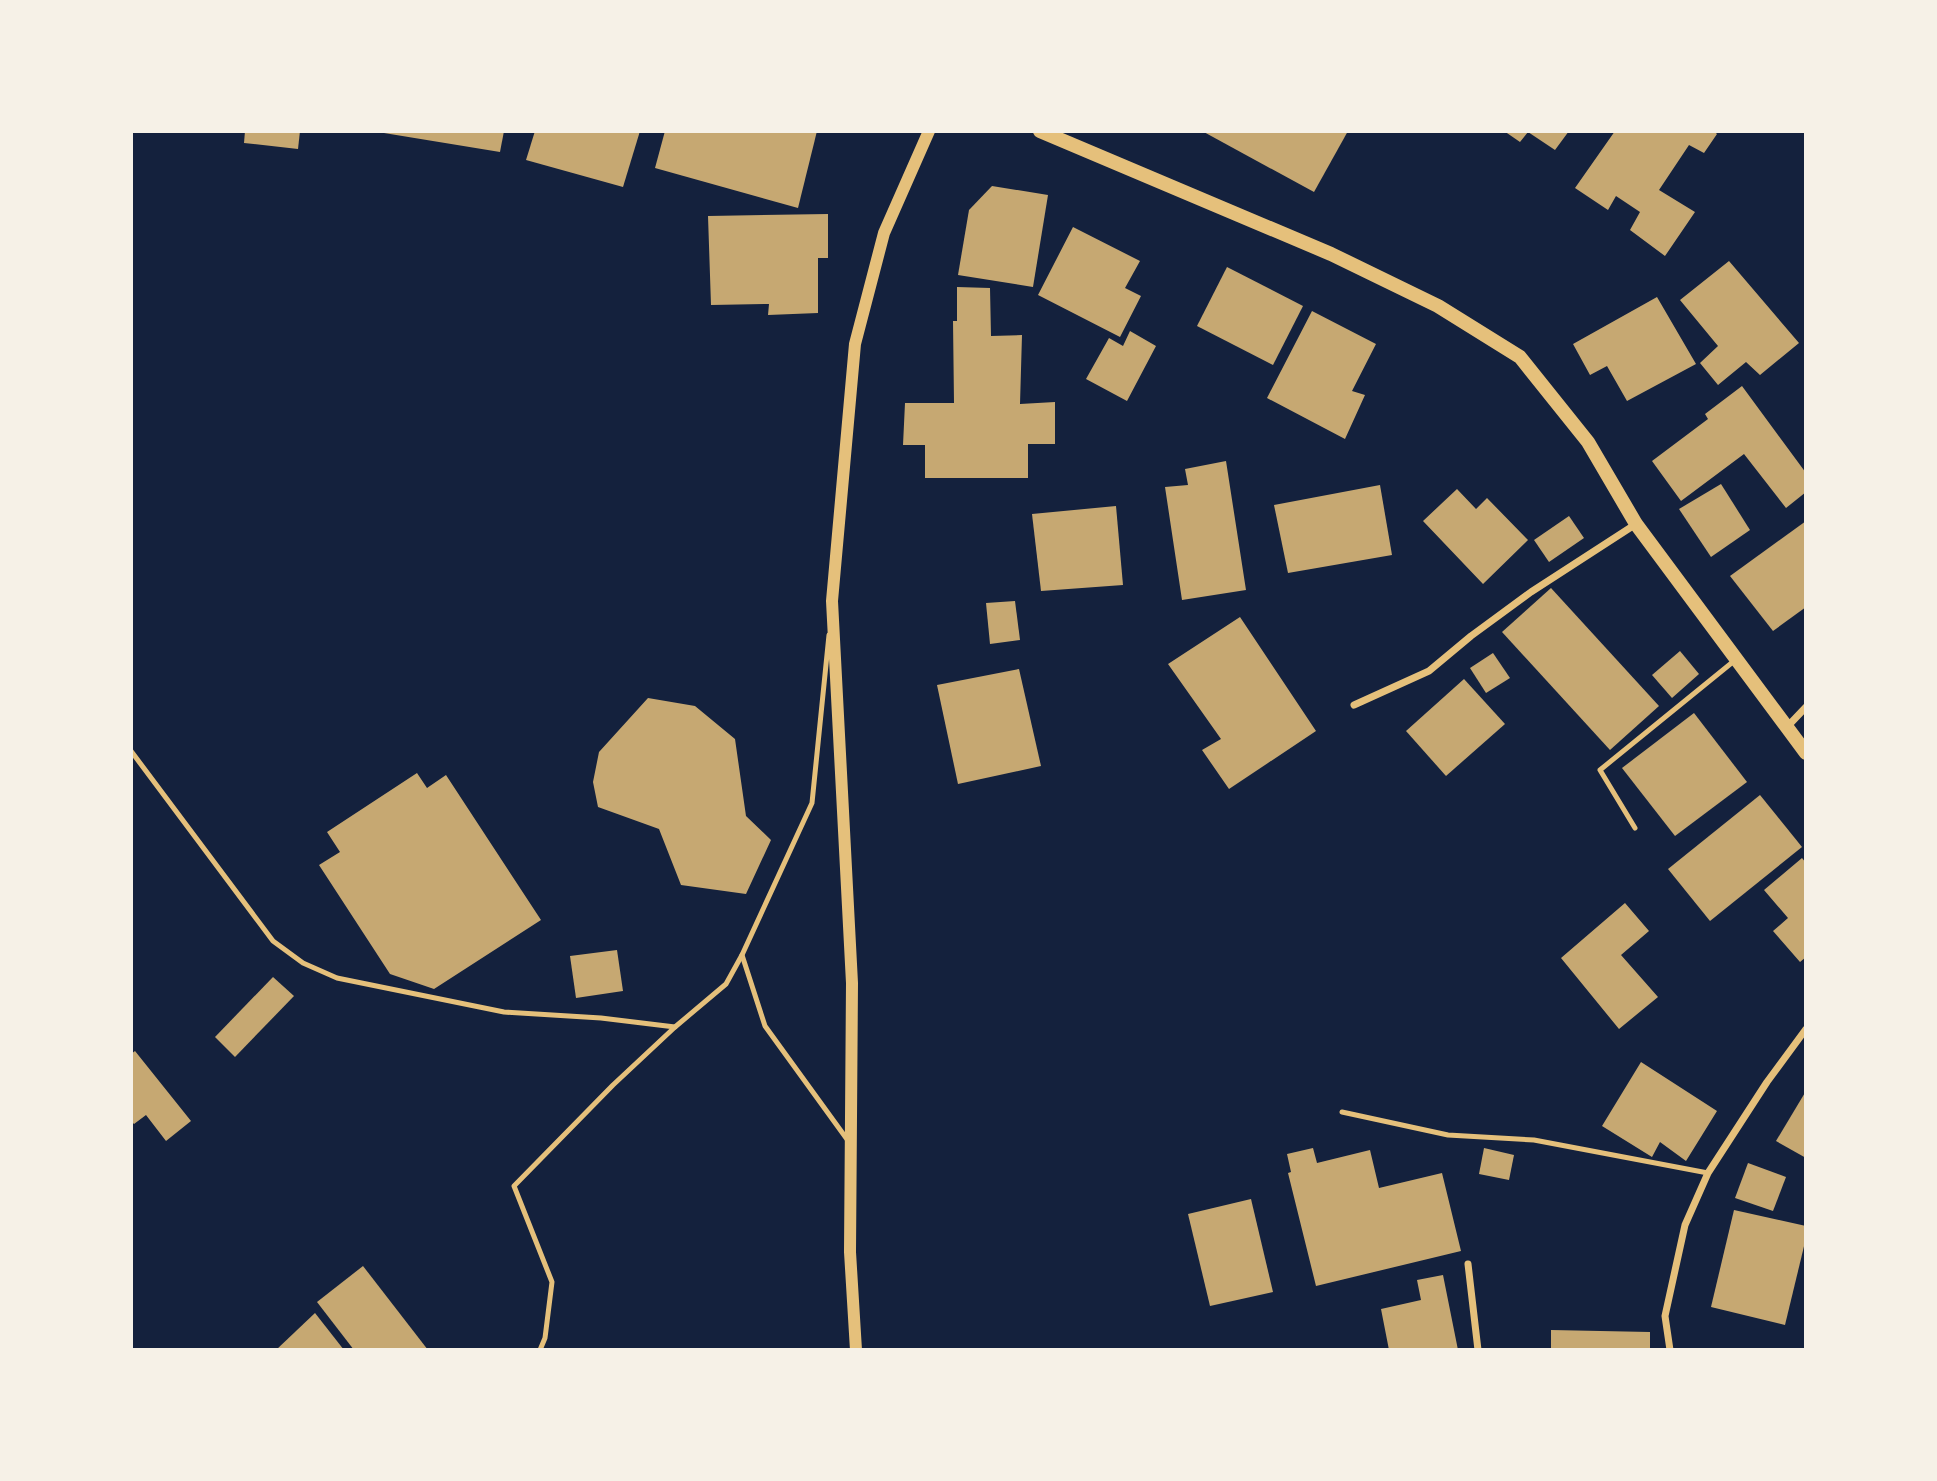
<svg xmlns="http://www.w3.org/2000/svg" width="1937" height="1481" viewBox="0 0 1937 1481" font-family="'Noto Serif',serif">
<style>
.building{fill:#c6a872}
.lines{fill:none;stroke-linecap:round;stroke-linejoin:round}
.service{stroke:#e5c07b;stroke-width:5}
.minor{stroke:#e5c07b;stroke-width:7}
.tertiary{stroke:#e5c07b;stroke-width:12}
.secondary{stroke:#e5c07b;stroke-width:14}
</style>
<rect width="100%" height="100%" fill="#14213d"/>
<g class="building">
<path d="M245,131H300L298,149L244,143Z"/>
<path d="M384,131H504L500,152L384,133Z"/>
<path d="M535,131H640L623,187L526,160Z"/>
<path d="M665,131H817L798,208L655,168Z"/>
<path d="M1202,131H1348L1314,192Z"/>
<path d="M1504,131H1569L1555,150L1528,132L1520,142Z"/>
<path d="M1615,131H1714L1717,134L1704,153L1689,145L1659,190L1695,212L1665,256L1630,230L1640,212L1616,196L1608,210L1575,188Z"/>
<path d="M992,186L1048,195L1033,287L958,275L969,210Z"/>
<path d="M828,214V258H818V313L768,315L769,304L711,305L708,216Z"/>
<path d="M1073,227L1140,261L1125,288L1141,296L1120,337L1038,295Z"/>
<path d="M1729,261L1799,343L1760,375L1746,362L1718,385L1700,363L1718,346L1680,300Z"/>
<path d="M1227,267L1303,306L1273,365L1197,326Z"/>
<path d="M957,287L990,288L991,336L1022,335L1020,404L1055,402V444H1028V478H925V445H903L905,403H954L953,321H957Z"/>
<path d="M1657,297L1696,364L1627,401L1607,366L1590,375L1573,344Z"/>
<path d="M1312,311L1376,344L1352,391L1365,395L1345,439L1267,398Z"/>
<path d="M1130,331L1156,346L1127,401L1086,379L1109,338L1123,346Z"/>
<path d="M1742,386L1806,473V492L1786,508L1744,454L1681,501L1652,461L1708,419L1705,414Z"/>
<path d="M1226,461L1246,590L1182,600L1165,487L1188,485L1185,469Z"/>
<path d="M1721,484L1750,530L1711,557L1679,509Z"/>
<path d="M1380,485L1392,555L1288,573L1274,505Z"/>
<path d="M1457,489L1476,509L1487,498L1528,540L1483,584L1423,521Z"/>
<path d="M1116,506L1123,585L1041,591L1032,514Z"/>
<path d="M1569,516L1584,538L1549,562L1534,540Z"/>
<path d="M1806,521V607L1773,631L1730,576Z"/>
<path d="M1551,588L1659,706L1610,750L1502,632Z"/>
<path d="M1015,601L1020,640L990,644L986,603Z"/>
<path d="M1240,617L1316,731L1229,789L1202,750L1221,739L1168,664Z"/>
<path d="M1680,651L1699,674L1672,698L1652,675Z"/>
<path d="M1493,653L1510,678L1486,693L1470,668Z"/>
<path d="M1019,669L1041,766L958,784L937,685Z"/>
<path d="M1464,679L1505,724L1446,776L1406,731Z"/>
<path d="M648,698L695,706L735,739L746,816L771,840L746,894L681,885L659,829L598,807L593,782L599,752Z"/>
<path d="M1694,713L1747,782L1675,836L1622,768Z"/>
<path d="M417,773L427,788L446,775L541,920L434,989L390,974L319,865L340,852L327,832Z"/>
<path d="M1760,795L1802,847L1710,921L1668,869Z"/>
<path d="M1802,858L1806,863V957L1800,962L1773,931L1788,918L1764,890Z"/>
<path d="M1625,903L1649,931L1621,955L1658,997L1619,1029L1561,958Z"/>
<path d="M617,950L623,991L576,998L570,956Z"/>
<path d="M273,977L294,996L235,1057L215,1037Z"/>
<path d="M135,1051L191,1121L166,1141L146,1115L134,1124L131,1121V1054Z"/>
<path d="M1641,1062L1717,1111L1686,1161L1660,1142L1652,1157L1602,1126Z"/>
<path d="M1806,1091V1158L1776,1141Z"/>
<path d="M1313,1148L1317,1163L1370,1150L1379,1188L1442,1173L1461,1251L1316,1286L1288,1173L1291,1172L1287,1154Z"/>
<path d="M1484,1148L1514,1155L1509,1180L1479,1174Z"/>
<path d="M1748,1163L1786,1177L1773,1211L1735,1198Z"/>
<path d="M1251,1199L1273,1292L1210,1306L1188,1214Z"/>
<path d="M1734,1210L1806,1226V1238L1785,1325L1711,1307Z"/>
<path d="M363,1266L428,1350H354L317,1302Z"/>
<path d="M1443,1275L1458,1350H1389L1381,1309L1421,1300L1417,1280Z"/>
<path d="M315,1313L344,1350H276Z"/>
<path d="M1551,1330L1650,1332V1350H1551Z"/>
</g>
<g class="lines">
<g class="service">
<path d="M829,635L812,803L742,955L765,1026L849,1142"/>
<path d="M131,751L273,941L303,963L337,978L504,1012L601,1018L675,1027"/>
<path d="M1635,828L1600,770L1734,661"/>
<path d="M1342,1112L1448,1135L1534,1140L1708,1173"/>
<path d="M540,1350L545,1338L552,1282L514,1186L613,1085L675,1027L726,984L742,955"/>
</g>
<g class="minor">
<path d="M1354,705L1429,671L1471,636L1531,592L1636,524"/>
<path d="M1787,727L1806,707"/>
<path d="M1468,1264L1478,1350"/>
<path d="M1670,1350L1665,1316L1685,1225L1708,1173L1767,1082L1806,1029"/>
</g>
<path class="tertiary" d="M856,1350L850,1252L852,983L832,601L855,344L884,233L929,131"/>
<path class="secondary" d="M1040,131L1331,254L1438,306L1520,357L1588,442L1636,524L1806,753"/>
</g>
<rect width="1937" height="1481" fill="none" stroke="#f6f1e7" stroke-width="266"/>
</svg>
